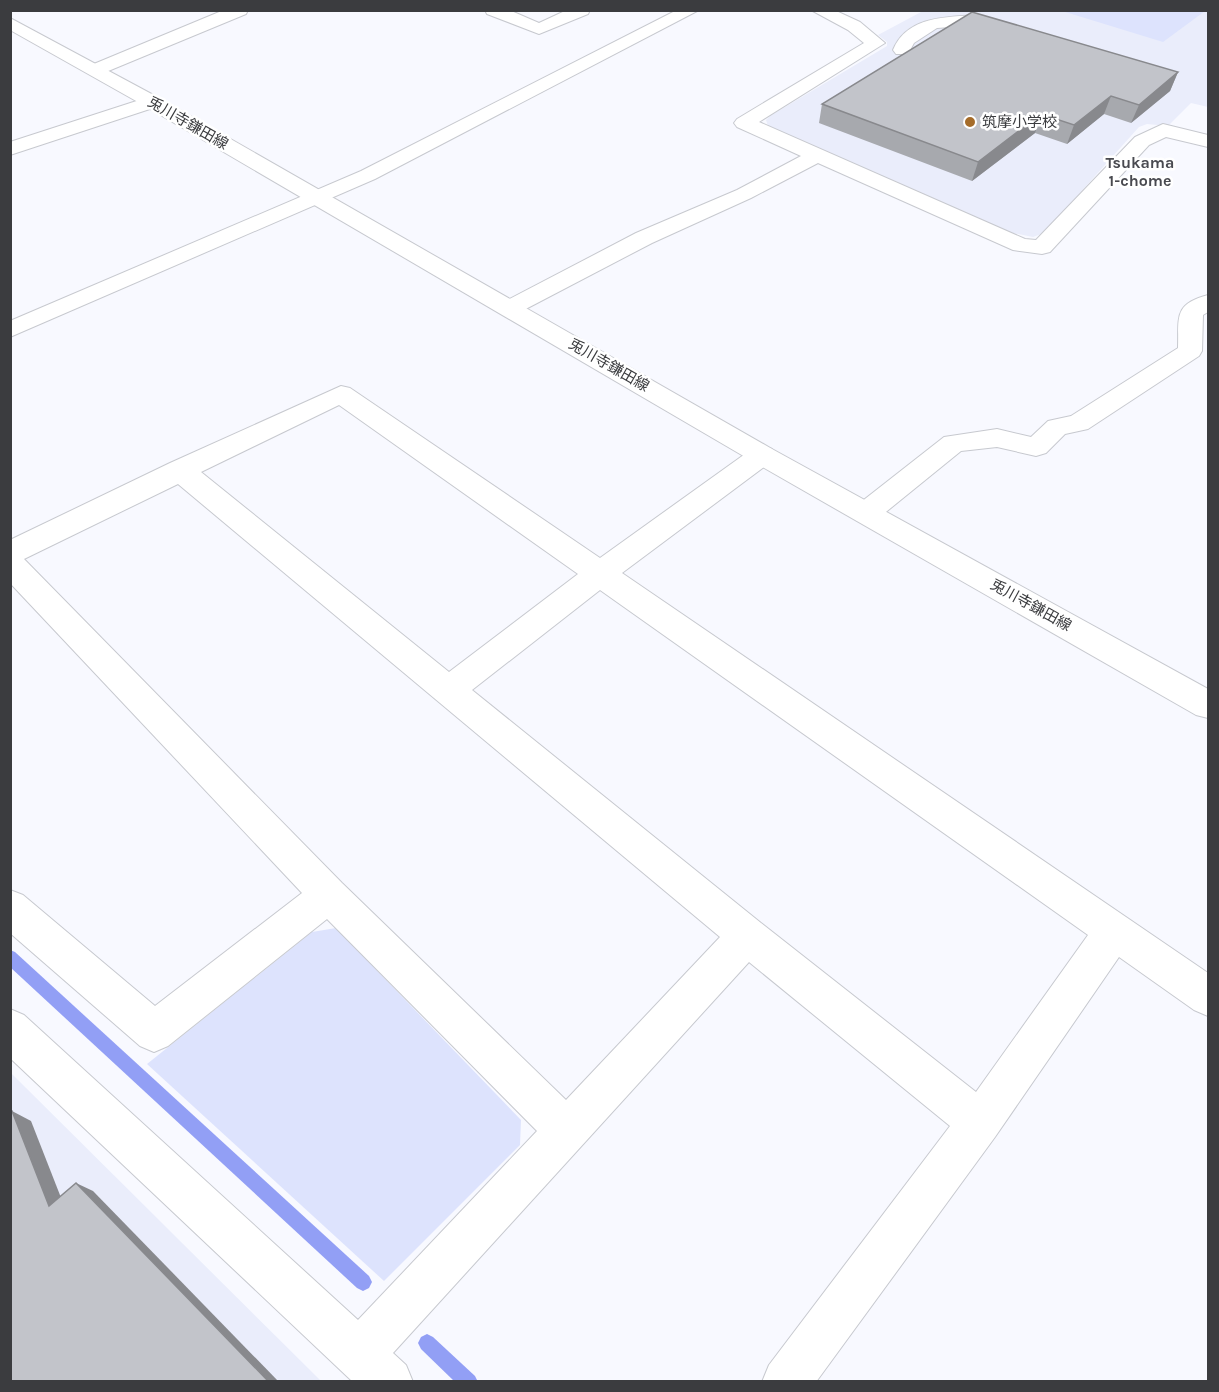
<svg xmlns="http://www.w3.org/2000/svg" width="1219" height="1392" viewBox="0 0 1219 1392" font-family="Karla,'Noto Sans JP',sans-serif">
<style>
.built{fill:#eaedfb}
.green{fill:#dde3fd}
.lines{fill:none;stroke-linecap:round;stroke-linejoin:round}
.stream{fill:#929ff5;fill-rule:evenodd}
.minor-casing{stroke:#c7c9cf;stroke-width:2}
.major-casing{stroke:#c7c9cf;stroke-width:2}
.minor{fill:#fff;fill-rule:evenodd}
.major{fill:#fff;fill-rule:evenodd}
.wall{fill:#a7a9ae}
.shaded-wall{fill:#88898d}
.building{fill:#c2c4ca;stroke:#88898d;stroke-width:1.5}
.poi-dot{fill:#a56c2a;stroke:#fff;stroke-width:2}
.labels{text-anchor:middle;dominant-baseline:central;stroke-width:5;stroke-linejoin:round;paint-order:stroke}
.far-poi-label{font-size:15px;fill:#3b3c3f;stroke:#fff;text-anchor:start}
.far-street-label{font-size:15px;fill:#3b3c3f;stroke:#fff}
.far-neighbourhood-label{font-size:16px;font-weight:bold;fill:#494a50;stroke:#fff}
</style>
<rect width="100%" height="100%" fill="#f8f9ff"/>
<g class="built">
<path d="M917,11H1208V107L1191,103L1168,126L1147,124L1139,127L1044,233L1033,237L1008,232L768,126L766,120L770,116L887,46V42L878,35L921,12Z"/>
<path d="M11,1073L321,1381H11Z"/>
</g>
<g class="green">
<path d="M1062,11H1205L1163,42Z"/>
<path d="M336,928L521,1120L520,1145L384,1281L147,1064L312,932Z"/>
</g>
<g class="lines">
<g class="stream">
<path d="M10,950L15,952L369,1276L372,1282L369,1288L363,1291L357,1288L10,967Z"/>
<path d="M427,1334L433,1337L475,1376L478,1382H455L421,1349L418,1343L421,1337Z"/>
</g>
<defs>
<g id="minor">
<path d="M224,10H248L246,14L101,74H89L86,70L89,66Z"/>
<path d="M485,10H509L539,23L567,10H590L588,14L539,34L487,14Z"/>
<path d="M677,10H699L375,179L10,337V321L361,171Z"/>
<path d="M811,10H834L860,22L885,43L759,122L1025,239L1036,240L1135,137L1163,124L1208,135V147L1166,137L1149,145L1050,252L1042,254L1013,250L818,163L751,198L652,243L518,313L510,315L502,313L498,308L502,303L636,233L737,190L801,156L737,127L734,123L737,119L864,43L848,30Z"/>
<path d="M978,15L1007,23L1010,27L1007,31L1001,32L977,25L937,28L914,43L908,54H896L893,50C907,16 946,17 978,15Z"/>
<path d="M152,96L159,98L162,102L159,106L10,155V142Z"/>
<path d="M1208,295V312L1203,315L1202,351L1199,356L1088,429L1065,434L1046,453L1036,456L997,447L961,451L876,520L866,523L856,520L852,513L856,506L944,437L997,429L1031,437L1048,421L1071,416L1178,348C1179,318 1173,304 1208,295Z"/>
<path d="M341,386L350,388L600,558L752,449L762,446L772,449L776,455L772,461L622,573L1208,973V1016L1194,1010L1119,957L995,1137L816,1382H762L769,1365L950,1126L749,962L393,1353L406,1365L413,1382H353L10,1058V1009L24,1015L358,1320L537,1131L327,919L168,1046L154,1052L140,1046L10,933V890L23,895L155,1006L302,893L10,583V540L170,463ZM339,405L578,574L449,672L201,472ZM178,484L720,937L566,1100L342,883L24,559ZM600,590L1088,935L976,1092L761,923L472,690Z"/>
</g>
<path id="major" d="M10,18L159,98L772,449L1208,689V718L1196,715L752,461L145,106L10,30Z"/>
</defs>
<use href="#minor" class="minor-casing"/>
<use href="#major" class="major-casing"/>
<use href="#minor" class="minor"/>
<use href="#major" class="major"/>
</g>
<path class="wall" d="M1178,72L1170,91L1131,123L1104,114L1067,144L1035,133L972,181L819,123L822,104Z"/>
<g class="shaded-wall">
<path d="M1178,72L1170,91L1131,123L1139,105Z"/>
<path d="M1111,96L1104,114L1067,144L1074,125Z"/>
<path d="M1041,114L1035,133L972,181L978,162Z"/>
<path d="M12,1111L31,1121L67,1213L49,1206Z"/>
<path d="M76,1183L93,1191L279,1382H269Z"/>
</g>
<g class="building">
<path d="M972,12L1178,72L1139,105L1111,96L1074,125L1041,114L978,162L822,104Z"/>
<path d="M12,1111L49,1206L76,1183L269,1382H10V1112Z"/>
</g>
<circle class="poi-dot" cx="970" cy="122" r="6"/>
<g class="labels">
<g class="far-poi-label">
<text x="982" y="122">筑摩小学校</text>
</g>
<g class="far-street-label">
<text transform="translate(188 123) rotate(30)">兎川寺鎌田線</text>
<text transform="translate(609 365) rotate(30)">兎川寺鎌田線</text>
<text transform="translate(1031 605) rotate(29)">兎川寺鎌田線</text>
</g>
<g class="far-neighbourhood-label">
<text x="1140" y="162">Tsukama<tspan x="1140" dy="18">1-chome</tspan></text>
</g>
</g>
<rect width="1219" height="1392" fill="none" stroke="#3b3c3f" stroke-width="24"/>
</svg>
